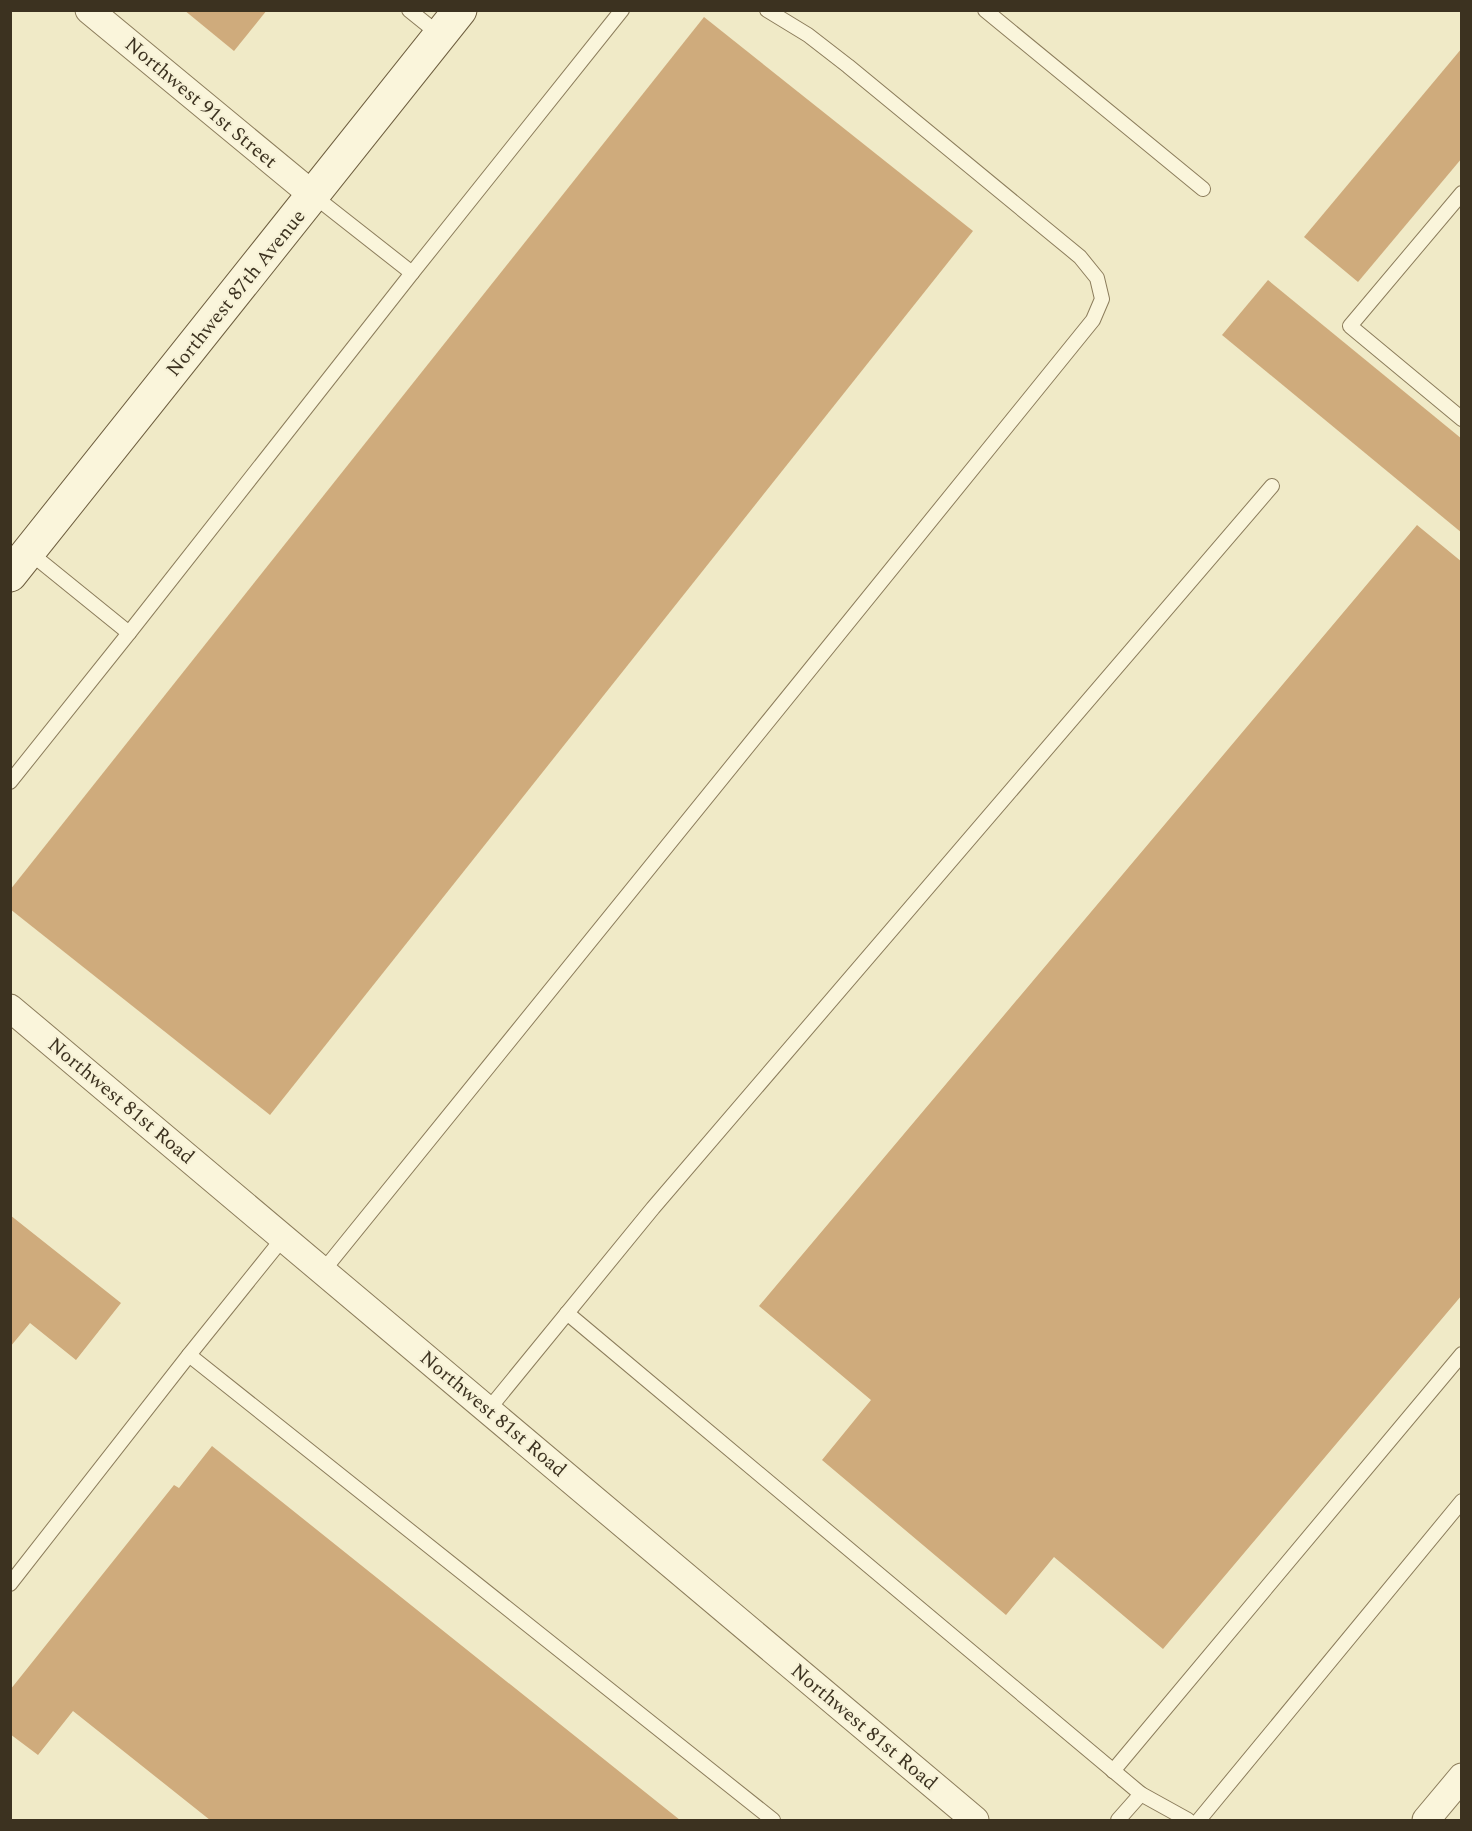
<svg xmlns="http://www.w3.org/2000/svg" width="1472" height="1831" viewBox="0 0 1472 1831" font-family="Spectral,serif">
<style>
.building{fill:#cfab7c}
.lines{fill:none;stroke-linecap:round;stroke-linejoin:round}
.lane-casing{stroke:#8c7d5c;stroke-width:16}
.street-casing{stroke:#8c7d5c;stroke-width:29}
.secondary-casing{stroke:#6e5e3f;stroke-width:35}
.lane{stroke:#faf5db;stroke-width:14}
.street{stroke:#faf5db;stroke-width:27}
.secondary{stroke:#faf5db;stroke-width:33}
.labels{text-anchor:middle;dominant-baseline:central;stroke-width:4.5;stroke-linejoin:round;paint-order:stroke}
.street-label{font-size:20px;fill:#3c3220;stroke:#f7f2d7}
</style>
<rect width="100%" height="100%" fill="#f0eac7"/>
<g class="building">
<path d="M184,10H267L234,51Z"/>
<path d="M704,17L973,231L270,1115L10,909V890Z"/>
<path d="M1462,48V158L1358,282L1304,237Z"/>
<path d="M1268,280L1462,439V533L1222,335Z"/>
<path d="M1417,525L1462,562V1295L1163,1649L1054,1557L1006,1615L822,1460L871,1400L759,1306Z"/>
<path d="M10,1215L121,1303L76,1360L30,1323L10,1347Z"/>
<path d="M212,1446L680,1820H210L73,1711L38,1755L10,1734V1690L174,1485L179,1488Z"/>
</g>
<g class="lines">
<defs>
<g id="lane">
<path d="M409,10L440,35"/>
<path d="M985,10L1203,189"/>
<path d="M1462,193L1350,326L1462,419"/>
<path d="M412,273L622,10"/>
<path d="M129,633L412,273L314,196"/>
<path d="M10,782L129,633L29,552"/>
<path d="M323,1271L1093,320L1102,299L1097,278L1080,257L848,66L808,35L767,10"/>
<path d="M567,1313L1141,1794L1118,1820"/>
<path d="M189,1355L773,1820"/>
<path d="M488,1410L653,1208L1272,486"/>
<path d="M10,1584L189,1355L283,1238"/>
<path d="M1113,1771L1462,1354"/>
<path d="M1141,1794L1188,1820"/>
<path d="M1199,1820L1462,1501"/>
</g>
<g id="street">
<path d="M89,10L314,196"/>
<path d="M10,1008L975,1820"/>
<path d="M1426,1820L1462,1777"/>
</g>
<path id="secondary" d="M10,575L460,10"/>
</defs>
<use href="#lane" class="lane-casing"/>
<use href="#street" class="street-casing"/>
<use href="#secondary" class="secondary-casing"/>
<use href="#lane" class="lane"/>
<use href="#street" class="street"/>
<use href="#secondary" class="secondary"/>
</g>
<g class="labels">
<g class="street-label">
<text transform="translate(201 103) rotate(40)">Northwest 91st Street</text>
<text transform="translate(236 293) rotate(-51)">Northwest 87th Avenue</text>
<text transform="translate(121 1101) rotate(40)">Northwest 81st Road</text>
<text transform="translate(493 1414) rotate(40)">Northwest 81st Road</text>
<text transform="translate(864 1727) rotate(40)">Northwest 81st Road</text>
</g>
</g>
<rect width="1472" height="1831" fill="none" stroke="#3c3220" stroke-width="24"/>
</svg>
